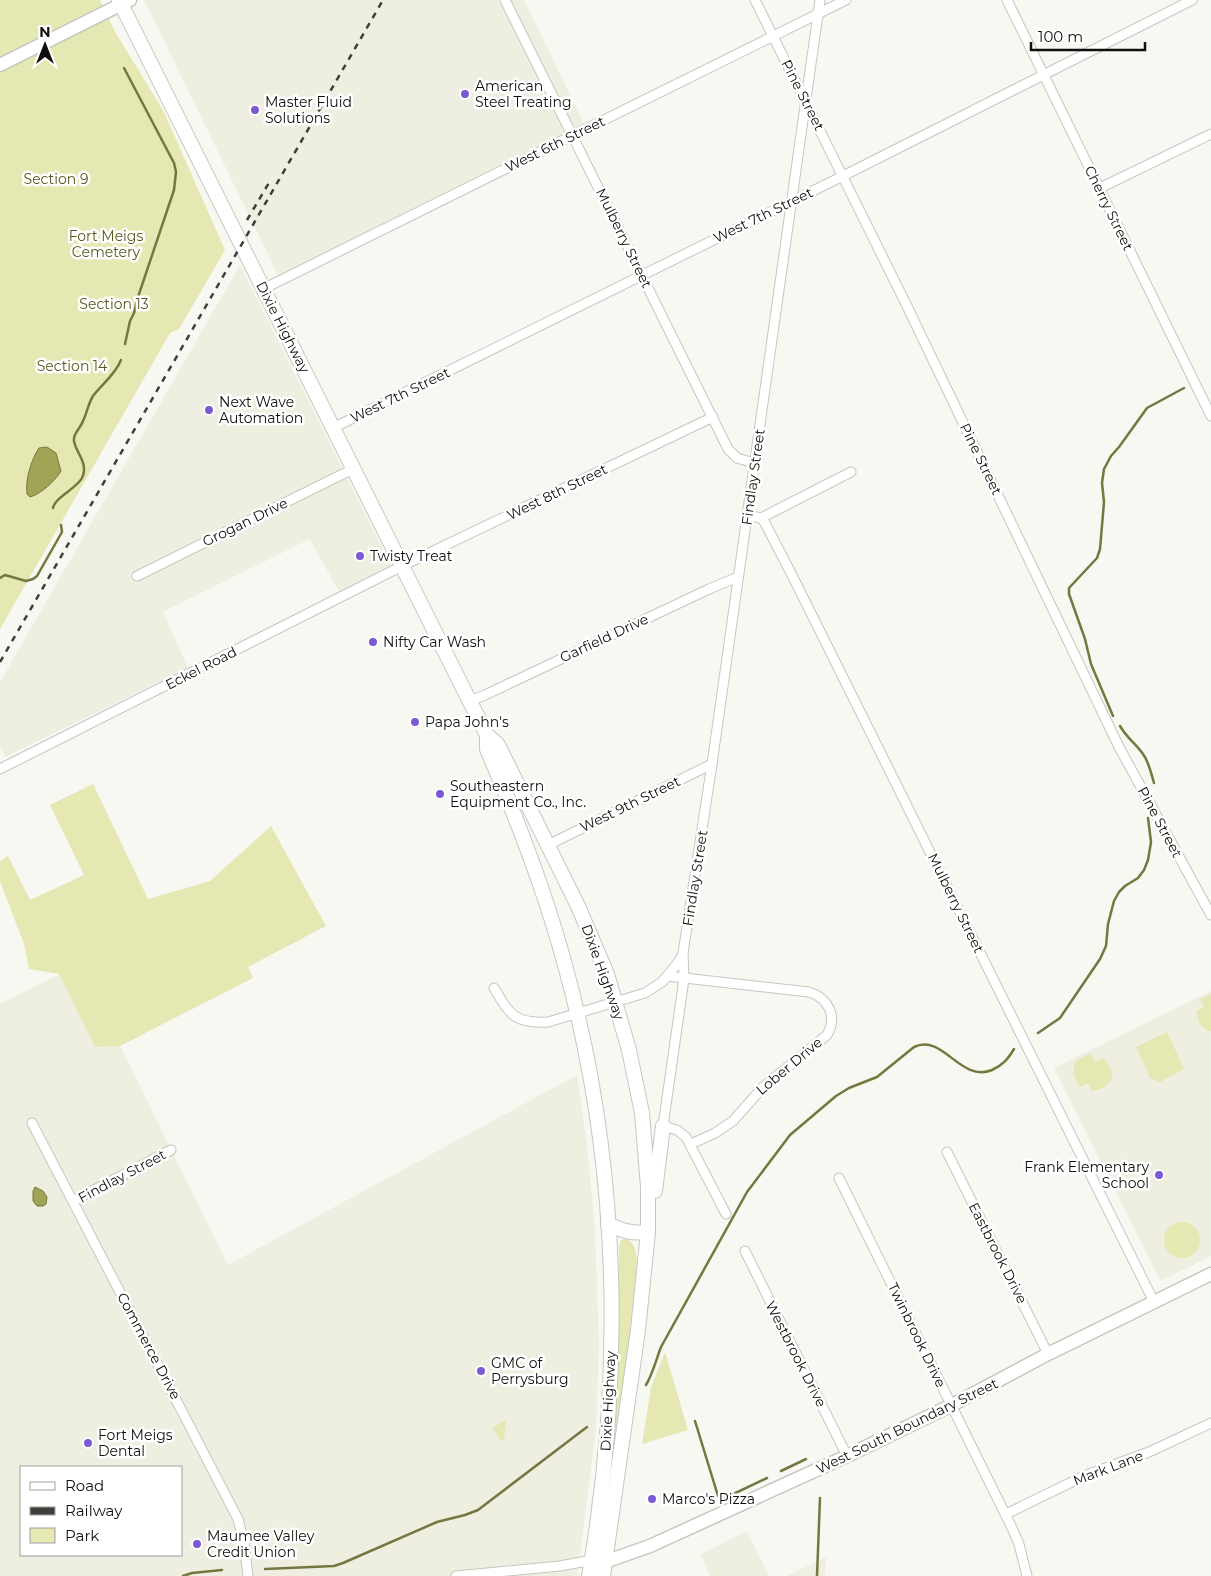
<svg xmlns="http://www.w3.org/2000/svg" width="1211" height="1576" viewBox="0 0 1211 1576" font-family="Montserrat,sans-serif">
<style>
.built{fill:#eeefe1;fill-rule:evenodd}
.green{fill:#e5e8b3}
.water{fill:#a2a455;stroke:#76773f}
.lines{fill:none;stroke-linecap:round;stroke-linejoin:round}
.stream{stroke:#76773f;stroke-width:2.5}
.street-casing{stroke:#c7c7c1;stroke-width:11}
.secondary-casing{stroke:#c7c7c1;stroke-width:15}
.primary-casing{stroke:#c7c7c1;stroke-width:16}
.street{stroke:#fff;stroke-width:9}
.secondary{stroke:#fff;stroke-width:12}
.primary{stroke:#fff;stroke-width:14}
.rail{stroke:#3f3f3c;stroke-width:2.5;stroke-dasharray:6 6;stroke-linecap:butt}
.poi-dot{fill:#7b59d3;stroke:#fff;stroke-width:2}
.labels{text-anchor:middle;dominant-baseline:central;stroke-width:5;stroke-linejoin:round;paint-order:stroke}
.poi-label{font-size:14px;fill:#0f0f0d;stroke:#fff;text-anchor:start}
.street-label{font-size:14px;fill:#0f0f0d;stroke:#fff}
.park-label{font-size:14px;fill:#58591f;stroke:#fff}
</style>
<rect width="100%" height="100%" fill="#f7f8f2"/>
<g class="built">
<path d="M144,0H524L589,134L283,285Z"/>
<path d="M240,265L391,565L339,592L310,539L163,612L188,668L5,757L0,746V682Z"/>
<path d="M80,964L228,1265L577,1075L587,1144L595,1232L599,1345L596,1430L577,1576H0V1004ZM21,1467H181V1555H21Z"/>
<path d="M1211,991V1256L1160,1281L1054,1068Z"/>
<path d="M747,1531L769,1576H710L700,1555Z"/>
<path d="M826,1557L825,1576H787Z"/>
</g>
<g class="green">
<path d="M0,0H100L114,30L164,112L225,250L179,329L170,333L0,629Z"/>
<path d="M93,784L148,899L210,881L271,826L326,926L248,967L253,978L120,1046L95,1047L59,974L29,969L24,944L0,881V861L8,856L30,900L84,875L50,805Z"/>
<path d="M1211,994V1031C1199,1029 1199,1021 1196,1011L1204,1007L1200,999Z"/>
<path d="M1167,1032L1184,1069L1160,1082L1150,1078L1136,1047Z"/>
<path d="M1090,1053L1095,1062L1103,1058C1119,1074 1113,1088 1092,1091L1088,1083L1080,1087L1073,1074L1075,1062Z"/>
<circle cx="1182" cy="1240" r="18"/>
<path d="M627,1239L631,1242L635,1248L637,1261L632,1329L614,1458H612L618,1373L617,1361L619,1245L621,1240Z"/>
<path d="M665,1352L688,1430L642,1444L651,1387Z"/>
<path d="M506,1419L504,1440L500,1441L493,1428Z"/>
</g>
<g class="water">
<path d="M47,447L56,453L61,471C55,481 41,494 30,497L27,494C25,480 31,460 39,448Z"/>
<path d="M35,1187L43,1191L47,1197L46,1204L43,1206H37L33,1201V1191Z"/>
</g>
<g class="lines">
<g class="stream">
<path d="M124,68L174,163L176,172L174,190L137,300L134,313L130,321L125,344"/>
<path d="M53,508C55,497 76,489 82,478C90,462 72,449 74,438C75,432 81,427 83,421C87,413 88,404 93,396C102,384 115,375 121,360"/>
<path d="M0,578L5,575L26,581L33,579L37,576L62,532L61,525"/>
<path d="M1113,716L1091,664L1085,639L1069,594V588L1097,558L1100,549L1104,502L1102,483L1104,469L1111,456L1119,447L1147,408L1184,388"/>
<path d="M1120,726C1127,738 1135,743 1143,754C1149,762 1151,773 1154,783"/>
<path d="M1038,1033L1060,1018L1100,959L1106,946L1108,924L1114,901L1119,892L1125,886L1138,878L1144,870L1148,860L1151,842L1148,818"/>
<path d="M646,1385C653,1373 656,1360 661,1347L747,1192L790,1135L836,1096L849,1088L877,1077L914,1047C943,1033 960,1083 992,1070C1003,1065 1008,1059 1014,1049"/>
<path d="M695,1421L718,1496L725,1498L767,1478"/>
<path d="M781,1471L806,1459"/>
<path d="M265,1569L334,1566L343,1563L437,1522L465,1515L478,1510L587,1427"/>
<path d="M183,1576L192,1573L222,1570"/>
<path d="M817,1576L820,1498"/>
</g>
<defs>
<g id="street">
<path d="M505,0L728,449L737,458L754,463"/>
<path d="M755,0L906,304L1119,747L1211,915"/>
<path d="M1007,0L1211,416"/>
<path d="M1100,188L1211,134"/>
<path d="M263,289L846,0"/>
<path d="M333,428L843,176L1192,0"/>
<path d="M747,515L761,518L765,523L794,579L1154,1302"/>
<path d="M761,518L851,472"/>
<path d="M137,576L353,469"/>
<path d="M470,701L485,695L709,589L738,577"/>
<path d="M0,769L402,566L713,417"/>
<path d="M548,845L712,764"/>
<path d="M667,976L809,992C828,998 838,1016 827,1035L763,1087L733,1121L715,1133L691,1144"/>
<path d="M494,988C510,1015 515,1024 548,1022L645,993L662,982L677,964L683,954"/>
<path d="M32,1123L238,1519L244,1543L248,1576"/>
<path d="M947,1152L1048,1354"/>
<path d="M839,1178L1012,1528L1019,1544L1027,1576"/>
<path d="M73,1201L171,1150"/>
<path d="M726,1214L686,1137L677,1130L663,1126L684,979L683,953L712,764L820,0"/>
<path d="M745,1251L847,1456"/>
<path d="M1006,1514L1084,1476L1149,1452L1211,1423"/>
<path d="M456,1576L560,1566L592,1560L595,1562"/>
</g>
<g id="secondary">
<path d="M0,65L130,0"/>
<path d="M596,1565L650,1546L847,1456L952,1405L1048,1354L1211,1274"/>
</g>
<g id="primary">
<path d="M119,0L462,686L487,735L498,745L578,906L607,974L629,1050L642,1113L648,1187V1232L638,1330L603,1576"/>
<path d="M487,735V749C518,821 546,893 566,969C620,1165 624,1376 589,1576"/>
<path d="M655,1191L663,1126"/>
<path d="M608,1224C622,1231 633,1234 648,1232"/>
</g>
</defs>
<use href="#street" class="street-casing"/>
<use href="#secondary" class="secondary-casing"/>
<use href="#primary" class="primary-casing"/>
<use href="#street" class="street"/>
<use href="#secondary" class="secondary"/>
<use href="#primary" class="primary"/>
<g class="rail">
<path d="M247,220L270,181"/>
<path d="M0,662L383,0"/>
</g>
</g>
<g class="poi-dot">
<circle cx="465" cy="94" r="5"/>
<circle cx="255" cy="110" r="5"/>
<circle cx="209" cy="410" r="5"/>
<circle cx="360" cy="556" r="5"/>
<circle cx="373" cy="642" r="5"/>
<circle cx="415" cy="722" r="5"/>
<circle cx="440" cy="794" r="5"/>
<circle cx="1159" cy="1175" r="5"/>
<circle cx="481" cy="1371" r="5"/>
<circle cx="88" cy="1443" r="5"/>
<circle cx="652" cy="1499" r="5"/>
<circle cx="197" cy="1544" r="5"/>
</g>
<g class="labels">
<g class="poi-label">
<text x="475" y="86">American<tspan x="475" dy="16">Steel Treating</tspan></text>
<text x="265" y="102">Master Fluid<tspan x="265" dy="16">Solutions</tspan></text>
<text x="219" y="402">Next Wave<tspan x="219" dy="16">Automation</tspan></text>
<text x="370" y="556">Twisty Treat</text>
<text x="383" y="642">Nifty Car Wash</text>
<text x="425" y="722">Papa John's</text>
<text x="450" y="786">Southeastern<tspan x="450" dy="16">Equipment Co., Inc.</tspan></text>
<text x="1149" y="1167" text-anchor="end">Frank Elementary<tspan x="1149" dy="16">School</tspan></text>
<text x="491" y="1363">GMC of<tspan x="491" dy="16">Perrysburg</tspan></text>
<text x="98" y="1435">Fort Meigs<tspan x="98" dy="16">Dental</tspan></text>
<text x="662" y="1499">Marco's Pizza</text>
<text x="207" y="1536">Maumee Valley<tspan x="207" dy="16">Credit Union</tspan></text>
</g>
<g class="street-label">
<text transform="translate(803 95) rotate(63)">Pine Street</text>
<text transform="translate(555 144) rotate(-26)">West 6th Street</text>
<text transform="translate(1109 208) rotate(64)">Cherry Street</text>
<text transform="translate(763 215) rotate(-26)">West 7th Street</text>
<text transform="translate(624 238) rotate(64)">Mulberry Street</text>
<text transform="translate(283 327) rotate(63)">Dixie Highway</text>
<text transform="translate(400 395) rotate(-26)">West 7th Street</text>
<text transform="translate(981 459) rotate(64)">Pine Street</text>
<text transform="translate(753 477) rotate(-82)">Findlay Street</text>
<text transform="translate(557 492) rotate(-26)">West 8th Street</text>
<text transform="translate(245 522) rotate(-26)">Grogan Drive</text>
<text transform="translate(604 638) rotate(-25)">Garfield Drive</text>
<text transform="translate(201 668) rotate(-27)">Eckel Road</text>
<text transform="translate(630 804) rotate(-26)">West 9th Street</text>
<text transform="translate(1160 822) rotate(62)">Pine Street</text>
<text transform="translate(695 878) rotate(-81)">Findlay Street</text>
<text transform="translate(956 903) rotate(64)">Mulberry Street</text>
<text transform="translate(603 972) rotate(70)">Dixie Highway</text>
<text transform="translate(789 1066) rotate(-40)">Lober Drive</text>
<text transform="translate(122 1176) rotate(-28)">Findlay Street</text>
<text transform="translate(998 1253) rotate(63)">Eastbrook Drive</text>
<text transform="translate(917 1335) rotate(64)">Twinbrook Drive</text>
<text transform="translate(149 1346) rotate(62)">Commerce Drive</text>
<text transform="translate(796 1354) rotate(63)">Westbrook Drive</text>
<text transform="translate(608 1401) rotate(-87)">Dixie Highway</text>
<text transform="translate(907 1426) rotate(-26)">West South Boundary Street</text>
<text transform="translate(1108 1468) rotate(-21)">Mark Lane</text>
</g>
<g class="park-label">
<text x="56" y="179">Section 9</text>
<text x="106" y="236">Fort Meigs<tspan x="106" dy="16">Cemetery</tspan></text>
<text x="114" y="304">Section 13</text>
<text x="72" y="366">Section 14</text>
</g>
</g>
<rect x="20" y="1466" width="162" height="90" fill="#ffffff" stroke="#9f9f9e"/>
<rect x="30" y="1482" width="25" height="8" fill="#ffffff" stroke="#9f9f9e"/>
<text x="65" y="1491" font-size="15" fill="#0f0f0d">Road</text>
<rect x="30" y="1507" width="25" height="8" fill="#3f3f3c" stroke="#9f9f9e"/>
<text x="65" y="1516" font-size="15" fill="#0f0f0d">Railway</text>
<rect x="30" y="1528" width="25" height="15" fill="#e5e8b3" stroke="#9f9f9e"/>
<text x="65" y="1541" font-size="15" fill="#0f0f0d">Park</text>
<g transform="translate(45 45)" stroke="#ffffff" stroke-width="4" paint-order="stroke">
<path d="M0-4L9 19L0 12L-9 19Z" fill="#0f0f0d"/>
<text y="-8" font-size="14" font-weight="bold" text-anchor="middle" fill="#0f0f0d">N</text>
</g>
<path d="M1031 42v8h114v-8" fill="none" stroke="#0f0f0d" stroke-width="2.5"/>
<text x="1038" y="42" font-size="15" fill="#0f0f0d" stroke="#ffffff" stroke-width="4" paint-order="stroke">100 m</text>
</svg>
